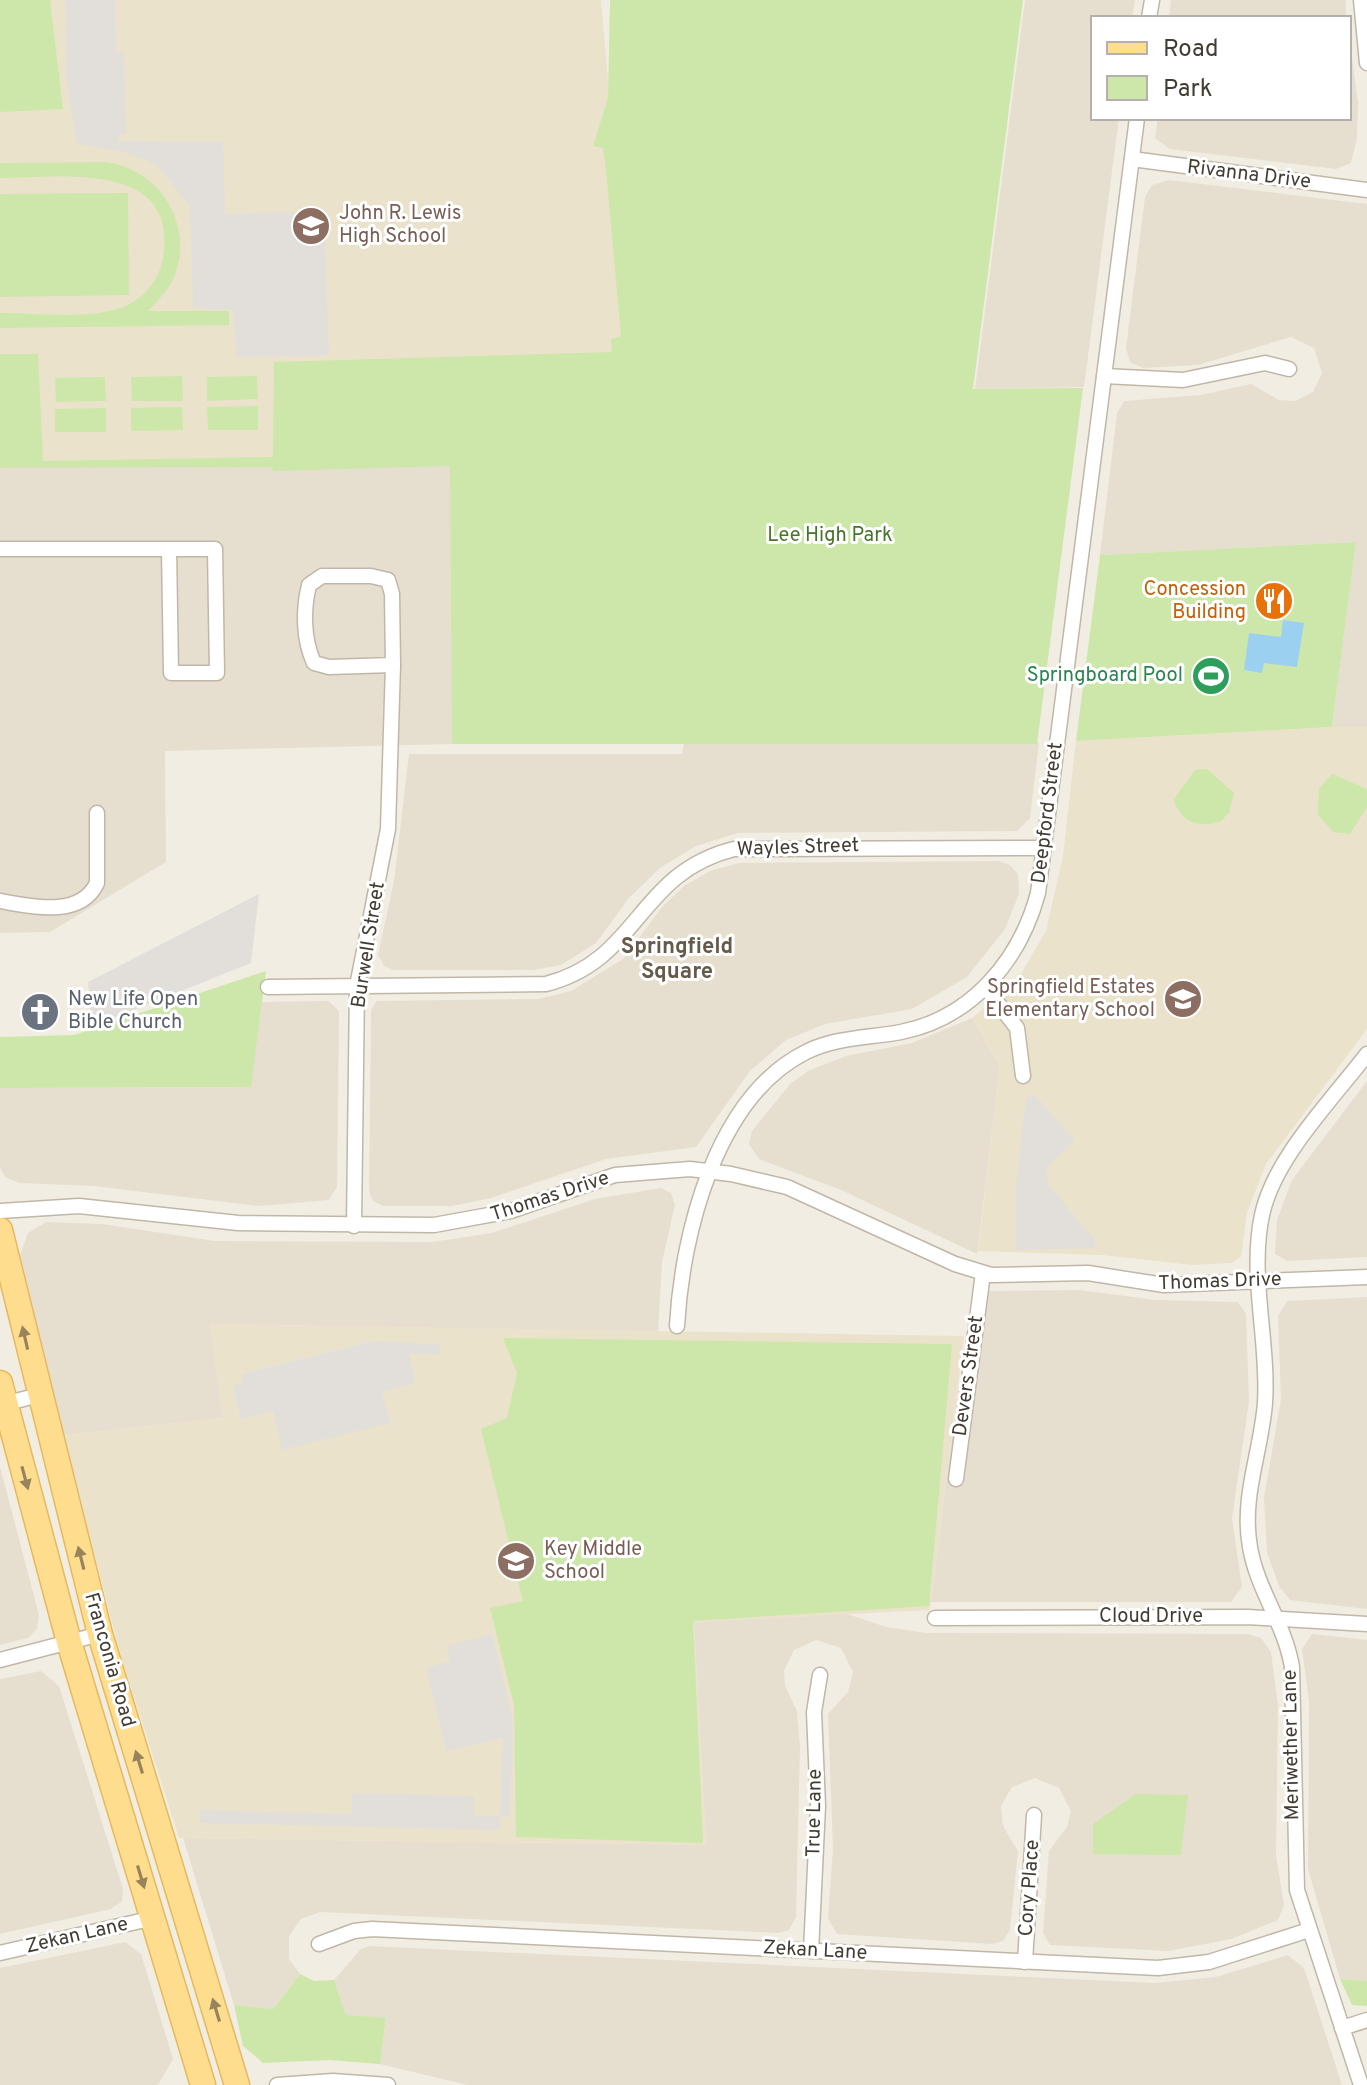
<svg xmlns="http://www.w3.org/2000/svg" width="1367" height="2085" viewBox="0 0 1367 2085" font-family="Overpass,sans-serif">
<style>
.residential{fill:#e6dfd0}
.education{fill:#ebe2cc}
.green{fill:#cde7aa}
.parking{fill:#e2dfdb}
.water{fill:#9cd0f1}
.lines{fill:none;stroke-linecap:round;stroke-linejoin:round}
.street-casing{stroke:#c0b7a8;stroke-width:17}
.primary-casing{stroke:#e5b95d;stroke-width:27}
.street{stroke:#fff;stroke-width:14}
.primary{stroke:#ffdd8e;stroke-width:24}
.oneway{fill:#98845c}
.labels{text-anchor:middle;dominant-baseline:central;stroke-width:6;stroke-linejoin:round;paint-order:stroke}
.street-label{font-size:20px;fill:#433c33;stroke:#fff}
.education-label{font-size:20px;fill:#785e54;stroke:#fff;text-anchor:start}
.park-label{font-size:20px;fill:#457526;stroke:#fff}
.food-label{font-size:20px;fill:#c56008;stroke:#fff;text-anchor:end}
.leisure-label{font-size:20px;fill:#27864d;stroke:#fff;text-anchor:end}
.worship-label{font-size:20px;fill:#5b616d;stroke:#fff;text-anchor:start}
.neighbourhood-label{font-size:22px;font-weight:bold;fill:#665a4a;stroke:#fff}
</style>
<rect width="100%" height="100%" fill="#f2ede2"/>
<g class="residential">
<path d="M1025,0H1135L1132,18H1093V118H1119L1084,387L975,389Z"/>
<path d="M1171,0H1346V18H1169Z"/>
<path d="M1349,36L1358,102L1357,138L1351,163L1336,169L1170,149L1155,138L1158,118H1349Z"/>
<path d="M1169,180L1367,204V727H1332L1356,542L1100,555L1117,413L1124,401L1201,395L1251,384L1279,400L1295,401L1313,392L1322,373L1314,348L1291,337L1198,365L1143,368L1130,362L1126,348L1145,197L1152,185Z"/>
<path d="M118,465H452L454,744L165,751L166,862L50,932L0,933V468Z"/>
<path d="M684,742L1039,743L1030,818L1017,831L738,833L696,846L660,868L629,898L596,943L561,965L534,970H394L384,966L378,955L394,881L409,754H682Z"/>
<path d="M999,861L1010,865L1018,874L1019,894L1005,929L967,977L912,1009L825,1024L786,1040L750,1071L696,1147L606,1159L491,1198L452,1206H383L373,1201L369,1191L371,1010L377,1001L538,999L571,991L623,959L662,907L684,886L710,871L739,863Z"/>
<path d="M328,1001L339,1011L337,1187L329,1200L259,1206L94,1186L19,1183L5,1177L0,1167V1088L250,1087L262,1002Z"/>
<path d="M972,1018L1000,1066L977,1254L841,1190L759,1159L749,1144L752,1131L790,1084L808,1071L846,1056L912,1043Z"/>
<path d="M1367,1081V1257L1287,1261L1275,1254L1277,1220L1292,1180Z"/>
<path d="M661,1188L671,1193L675,1205L662,1262L658,1332L210,1324L223,1418L63,1435L20,1255L28,1233L46,1222L102,1224L215,1241L432,1242L492,1233L595,1199Z"/>
<path d="M1079,1290L1156,1300L1238,1302L1246,1314L1249,1402L1232,1518L1242,1587L1231,1602H931L958,1388L971,1387L983,1291Z"/>
<path d="M1367,1297V1609L1290,1600L1279,1586L1267,1552L1264,1498L1281,1399L1278,1316L1287,1301Z"/>
<path d="M0,1467L39,1615L37,1629L28,1638L0,1645Z"/>
<path d="M847,1614L886,1627L926,1633L1248,1634L1261,1638L1271,1652L1278,1706L1276,1855L1284,1905L1278,1920L1231,1939L1169,1951L1050,1945L1043,1933L1049,1851L1067,1827L1071,1811L1059,1788L1035,1778L1012,1787L1001,1806L1003,1826L1018,1851L1010,1930L1003,1941L992,1944L837,1934L828,1919L833,1849L828,1714L848,1692L853,1672L841,1648L816,1640L794,1650L784,1671L785,1686L797,1711L800,1746L796,1917L789,1930L779,1933L320,1912L301,1919L289,1936V1959L300,1974L273,2009L234,2005L183,1838L706,1845L694,1622Z"/>
<path d="M1312,1634L1367,1640V1981L1340,1979L1308,1869L1309,1702L1302,1649Z"/>
<path d="M41,1671L59,1686L123,1889L122,1901L111,1909L0,1934V1679Z"/>
<path d="M125,1942L141,1954L173,2059L158,2085H0V1968Z"/>
<path d="M369,1946L1155,1983L1216,1977L1288,1955L1304,1968L1342,2085H467L380,2064L386,2019L346,2015L334,1980L360,1950Z"/>
</g>
<g class="education">
<path d="M0,0H601L641,452L0,462Z"/>
<path d="M1332,727H1367V1029L1266,1164L1247,1213L1241,1257L1231,1263L1192,1265L1102,1255L978,1251L1000,1066L972,1018L1018,979L1046,931L1063,856L1076,741Z"/>
<path d="M210,1324L964,1336L930,1610L694,1622L706,1845L179,1838L121,1656L63,1435L223,1418Z"/>
</g>
<g class="green">
<path d="M0,0H50L63,109L0,112Z"/>
<path d="M610,0H1023L973,389L1083,388L1037,744H452L450,466L273,471L272,467L0,468V354H38L43,461L273,457L274,362L612,352L611,339L621,336L606,170L603,148L593,146L608,98Z"/>
<path d="M105,162C157,168 193,221 176,272C171,288 159,299 148,311H229V325L0,328V313C34,313 92,320 123,307C144,299 160,279 163,257C179,159 59,178 0,178V163Z"/>
<path d="M128,193L129,295L0,297V194Z"/>
<path d="M182,376L183,401H132L131,377Z"/>
<path d="M257,376L258,399L207,401V377Z"/>
<path d="M105,377L106,401L56,402L55,378Z"/>
<path d="M258,406V430H208L207,407Z"/>
<path d="M182,407L183,430L131,431V408Z"/>
<path d="M106,408V432H55V409Z"/>
<path d="M1356,542L1332,727L1076,741L1100,555Z"/>
<path d="M1207,769L1234,793L1229,813L1221,821C1200,829 1179,822 1174,799L1195,770Z"/>
<path d="M1332,774L1367,789V807L1350,834L1333,832L1318,815L1319,789Z"/>
<path d="M266,971L251,1087L0,1088V1037L74,1035Z"/>
<path d="M503,1338L952,1344L929,1606L693,1621L703,1843L516,1837L514,1705L490,1608L523,1601L481,1429L507,1418L517,1373Z"/>
<path d="M1136,1794L1188,1795L1181,1855L1093,1854V1824Z"/>
<path d="M300,1974L314,1981L334,1980L346,2015L386,2018L380,2064L329,2060L263,2063L243,2046L234,2005L273,2009Z"/>
<path d="M1340,1979L1367,1981V2006L1352,2005Z"/>
</g>
<g class="parking">
<path d="M65,0H115L116,52L124,53L126,134L118,135L119,141L223,142L225,214L324,211L329,355L237,357L233,310L193,308L190,206L157,165L125,152L77,144L66,76Z"/>
<path d="M259,894L251,963L91,1027L88,982Z"/>
<path d="M1034,1094L1075,1141L1047,1166L1048,1185L1096,1241L1094,1248L1016,1250V1185L1026,1099Z"/>
<path d="M373,1341L440,1344V1355L409,1354L415,1383L382,1391L390,1423L282,1450L273,1411L241,1419L233,1386L243,1383L241,1374Z"/>
<path d="M492,1634L513,1721L510,1816L500,1817V1830L200,1823V1810L352,1814V1793L474,1796V1816H500L503,1738L446,1751L426,1668L450,1661L447,1646Z"/>
</g>
<path class="water" d="M1283,620L1304,623L1297,667L1264,663L1262,673L1244,670L1249,633L1281,637Z"/>
<g class="lines">
<defs>
<g id="street">
<path d="M1361,0L1367,63"/>
<path d="M1149,18L1152,0"/>
<path d="M1132,159L1367,190"/>
<path d="M1104,376L1183,380L1265,363L1289,369"/>
<path d="M0,549H215L217,673H171L169,549"/>
<path d="M322,576H371L388,580L392,594L393,665L329,667L314,663C303,639 303,610 309,585Z"/>
<path d="M0,901C30,906 80,919 97,883V813"/>
<path d="M268,987L546,984C640,960 637,873 734,849L1043,848"/>
<path d="M986,988L1017,1028L1023,1076"/>
<path d="M0,1211L79,1206L238,1223L434,1225L511,1211L615,1175L690,1169L731,1174L787,1187L955,1264L991,1275L1088,1273L1164,1285L1367,1277"/>
<path d="M354,1226L357,986L388,829L393,665"/>
<path d="M677,1326C682,1234 716,1097 806,1052C836,1037 869,1038 901,1032C972,1018 1020,960 1038,893L1137,118"/>
<path d="M0,1405L39,1395"/>
<path d="M956,1479L983,1273"/>
<path d="M935,1618L1248,1617L1367,1624"/>
<path d="M0,1660L100,1634"/>
<path d="M319,1944L354,1931L372,1929L1158,1968L1209,1962L1309,1930"/>
<path d="M811,1951L818,1806L814,1712L820,1675"/>
<path d="M0,1953L154,1918"/>
<path d="M1025,1962L1034,1815"/>
<path d="M1342,2028L1367,2020"/>
<path d="M277,2085L333,2081L388,2085"/>
<path d="M1361,2085L1297,1890L1292,1667C1285,1624 1257,1590 1250,1547C1241,1497 1261,1453 1265,1403C1269,1342 1249,1276 1262,1215C1274,1158 1332,1100 1367,1054"/>
</g>
<g id="primary">
<path d="M0,1230L100,1634L237,2085"/>
<path d="M0,1383L69,1642L203,2085"/>
</g>
</defs>
<use href="#street" class="street-casing"/>
<use href="#primary" class="primary-casing"/>
<use href="#street" class="street"/>
<use href="#primary" class="primary"/>
</g>
<defs><path id="oneway-solid" d="M-6-.8H1V-3.2L6.5 0L1 3.2V.8H-6Z" transform="scale(2)"/></defs>
<g class="oneway">
<use href="#oneway-solid" transform="translate(25 1338) rotate(-103)"/>
<use href="#oneway-solid" transform="translate(25 1478) rotate(75)"/>
<use href="#oneway-solid" transform="translate(81 1558) rotate(-104)"/>
<use href="#oneway-solid" transform="translate(139 1762) rotate(-107)"/>
<use href="#oneway-solid" transform="translate(141 1877) rotate(73)"/>
<use href="#oneway-solid" transform="translate(216 2010) rotate(-107)"/>
</g>
<defs>
<symbol id="school-disc" viewBox="-11 -11 22 22"><circle r="9.5" fill="#8d6e63" stroke="#fff"/><path d="M0-5L7-2L0 1L-7-2ZM-4 1L0 2.5L4 1V4Q0 6-4 4Z" fill="#fff"/></symbol>
<symbol id="restaurant-disc" viewBox="-11 -11 22 22"><circle r="9.5" fill="#e8710a" stroke="#fff"/><path d="M-5-6h1v4h1v-4h1v4h1v-4h1v5L-1.5 .5V6h-2V.5L-5-1ZM5-6V6H3V1.5H1.5Q1.5-4 5-6Z" fill="#fff"/></symbol>
<symbol id="stadium-disc" viewBox="-11 -11 22 22"><circle r="9.5" fill="#2e9e5b" stroke="#fff"/><path d="M0-5a6.5 5 0 1 0 0 10a6.5 5 0 1 0 0-10ZM-3.5-1.8h7v3.6h-7Z" fill="#fff"/></symbol>
<symbol id="church-disc" viewBox="-11 -11 22 22"><circle r="9.5" fill="#6b7280" stroke="#fff"/><path d="M-1.2-6h2.4v3.5h3.3v2.4h-3.3V6h-2.4V-.1h-3.3v-2.4h3.3Z" fill="#fff"/></symbol>
</defs>
<g fill-rule="evenodd">
<use href="#school-disc" x="289" y="204" width="44" height="44"/>
<use href="#restaurant-disc" x="1252" y="579" width="44" height="44"/>
<use href="#stadium-disc" x="1189" y="654" width="44" height="44"/>
<use href="#school-disc" x="1161" y="977" width="44" height="44"/>
<use href="#church-disc" x="18" y="990" width="44" height="44"/>
<use href="#school-disc" x="494" y="1539" width="44" height="44"/>
</g>
<g class="labels">
<g class="street-label">
<text transform="translate(1249 175) rotate(7)">Rivanna Drive</text>
<text transform="translate(1048 813) rotate(-83)">Deepford Street</text>
<text transform="translate(798 848) rotate(-2)">Wayles Street</text>
<text transform="translate(369 945) rotate(-81)">Burwell Street</text>
<text transform="translate(550 1197) rotate(-18)">Thomas Drive</text>
<text transform="translate(1220 1282) rotate(-2)">Thomas Drive</text>
<text transform="translate(969 1376) rotate(-82)">Devers Street</text>
<text x="1151" y="1617">Cloud Drive</text>
<text transform="translate(109 1660) rotate(74)">Franconia Road</text>
<text transform="translate(1292 1745) rotate(-91)">Meriwether Lane</text>
<text transform="translate(815 1813) rotate(-89)">True Lane</text>
<text transform="translate(1030 1888) rotate(-86)">Cory Place</text>
<text transform="translate(77 1936) rotate(-13)">Zekan Lane</text>
<text transform="translate(815 1951) rotate(3)">Zekan Lane</text>
</g>
<g class="education-label">
<text x="339" y="214">John R. Lewis<tspan x="339" dy="23">High School</tspan></text>
<text x="1155" y="988" text-anchor="end">Springfield Estates<tspan x="1155" dy="23">Elementary School</tspan></text>
<text x="544" y="1550">Key Middle<tspan x="544" dy="23">School</tspan></text>
</g>
<g class="park-label">
<text x="830" y="536">Lee High Park</text>
</g>
<g class="food-label">
<text x="1246" y="590">Concession<tspan x="1246" dy="23">Building</tspan></text>
</g>
<g class="leisure-label">
<text x="1183" y="676">Springboard Pool</text>
</g>
<g class="worship-label">
<text x="68" y="1000">New Life Open<tspan x="68" dy="23">Bible Church</tspan></text>
</g>
<g class="neighbourhood-label">
<text x="677" y="947">Springfield<tspan x="677" dy="25">Square</tspan></text>
</g>
</g>
<rect x="1091" y="16" width="260" height="104" fill="#ffffff" stroke="#b4b1ad" stroke-width="2"/>
<rect x="1107" y="42" width="40" height="12" fill="#ffdd8e" stroke="#b4b1ad" stroke-width="2"/>
<text x="1163" y="56" font-size="24" fill="#433c33">Road</text>
<rect x="1107" y="76" width="40" height="24" fill="#cde7aa" stroke="#b4b1ad" stroke-width="2"/>
<text x="1163" y="96" font-size="24" fill="#433c33">Park</text>
</svg>
